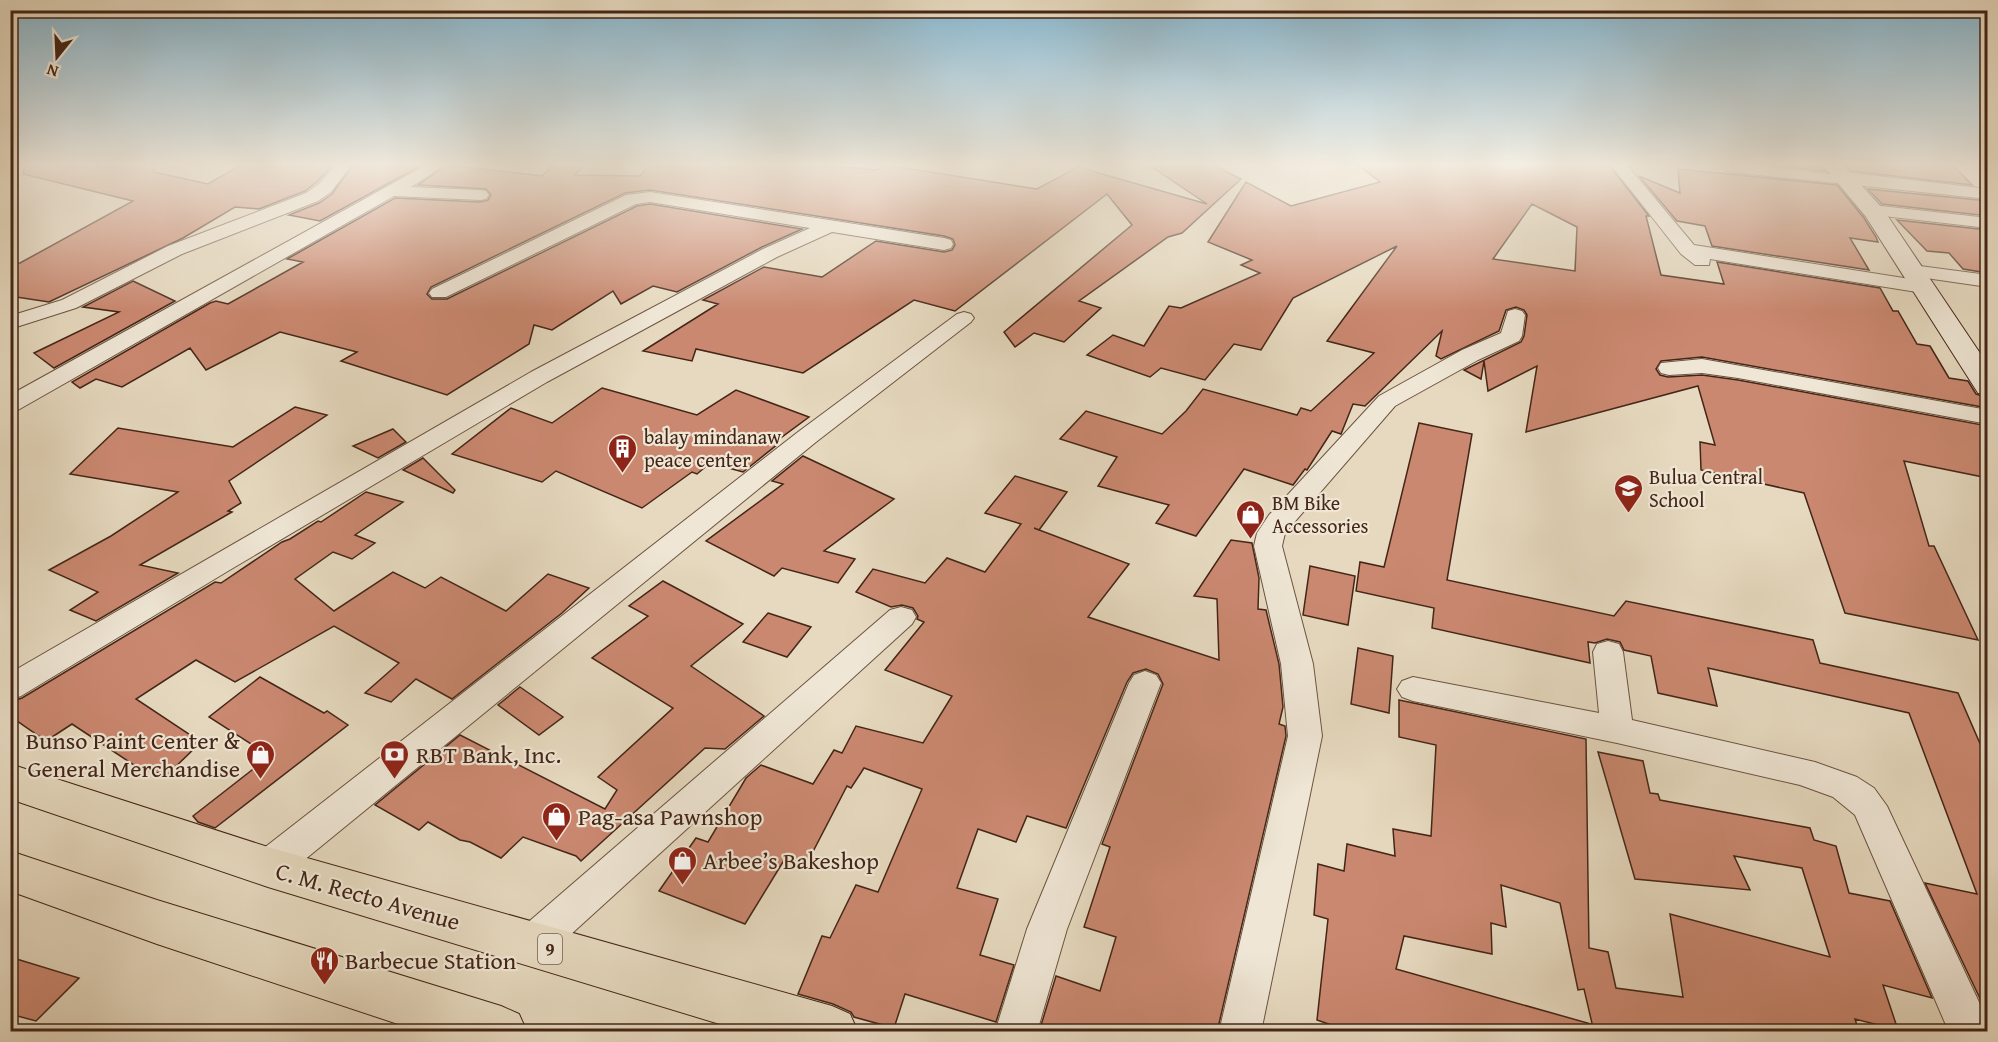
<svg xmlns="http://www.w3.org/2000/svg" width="1998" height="1042" viewBox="0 0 1998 1042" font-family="'Gentium Book Plus',serif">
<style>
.building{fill:#ca8870;stroke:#442617;stroke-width:1.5;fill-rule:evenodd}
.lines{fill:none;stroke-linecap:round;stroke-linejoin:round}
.minor-casing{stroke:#6c5341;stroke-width:2}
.secondary-casing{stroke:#442617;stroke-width:2}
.trunk-casing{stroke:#442617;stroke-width:2}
.minor{fill:#efe6d5;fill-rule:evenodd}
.secondary{fill:#efe6d5;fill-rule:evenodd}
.trunk{fill:#e6d9bf;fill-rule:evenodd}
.labels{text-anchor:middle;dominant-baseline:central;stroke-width:4.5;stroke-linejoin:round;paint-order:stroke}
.shield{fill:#efe6d5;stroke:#776050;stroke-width:1.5}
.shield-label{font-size:18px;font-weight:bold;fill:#442617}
.poi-label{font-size:20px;fill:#442617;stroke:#efe6d5;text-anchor:start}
.near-poi-label{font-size:24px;fill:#442617;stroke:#efe6d5;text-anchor:start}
.near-street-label{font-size:24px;fill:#442617;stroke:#efe6d5}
</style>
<rect width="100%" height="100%" fill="#e6d9bf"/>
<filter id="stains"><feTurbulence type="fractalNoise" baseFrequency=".00333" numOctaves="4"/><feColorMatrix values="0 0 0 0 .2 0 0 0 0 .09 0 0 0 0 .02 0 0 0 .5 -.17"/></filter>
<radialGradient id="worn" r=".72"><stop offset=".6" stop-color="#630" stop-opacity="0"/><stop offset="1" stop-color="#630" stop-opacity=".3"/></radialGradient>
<g class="building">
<path d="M25,165H154V172L208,184L241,165H332L317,182L305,191L259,209L235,207L183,238L49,302L10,296V264L20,263L133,201L23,174Z"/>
<path d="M353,165H422L320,221L289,215L319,203L332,194Z"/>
<path d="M447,165L542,176L553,165H584L575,175L640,176L649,165H824L876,170L886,165L1037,189L1078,167L1207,204L1149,165H1213L1241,179L1182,233L1168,237L1079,301L1101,308L1064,342L1034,333L1015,347L1004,332L1132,225L1107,194L955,311L914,300L803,373L696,349L692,361L643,351L718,304L703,300L764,267L822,277L876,241L944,252L952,250L955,245L953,239L944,236L650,190L625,193L431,287L427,294L432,299H447L637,206L650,204L802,229L762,247L677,292L653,286L621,304L613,291L552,330L534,325L529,344L447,395L341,361L357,352L280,332L206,370L190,348L122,387L96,379L80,388L72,382L210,303L216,301L228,304L303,262L287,259L395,198L480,202L488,200L491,195L486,189L418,185Z"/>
<path d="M1358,165H1609L1649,216H1646L1661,275L1724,284L1717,262L1880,288L1893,311H1898L1917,344L1930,346L1949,378L1968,381L1976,394L1983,396L1988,408L1702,357L1661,361L1656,369L1660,375L1668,377L1702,375L1738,380L1988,426V478L1904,461L1929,546H1934L1978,640L1845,613L1804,493L1701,470L1700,442L1715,445L1698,386L1526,432L1537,366L1488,391L1484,361L1481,379L1464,370L1521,342L1524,336L1527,315L1524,310L1516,307L1506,310L1499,331L1441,359L1436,356L1442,331L1365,406L1353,404L1341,434L1332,431L1307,470L1305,469L1293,485L1244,469L1196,536L1156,523L1169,505L1098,486L1117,457L1060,439L1086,411L1162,434L1186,411L1203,389L1297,415L1301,408L1311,411L1374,353L1327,341L1397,246L1293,298L1261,350L1234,344L1205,380L1161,368L1150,377L1087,355L1113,335L1144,346L1169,306L1181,308L1260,273L1241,265L1252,260L1208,242L1246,182L1291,206L1380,182ZM1532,204L1577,227L1575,271L1493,259Z"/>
<path d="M1768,165H1821L1825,171Z"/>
<path d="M1846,165H1953L1972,185L1851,171Z"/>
<path d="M1678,169L1837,185L1864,218L1876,237L1878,242L1850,238L1869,270L1712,246L1705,226L1677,221L1639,176L1680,193Z"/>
<path d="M1868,189L1988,201V216L1882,204Z"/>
<path d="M1897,220L1988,230V273L1963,269L1949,253L1927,251Z"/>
<path d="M133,281L175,301L54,368L34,353L119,312L83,307Z"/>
<path d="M602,388L697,415L736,390L809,417L774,443L778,444L743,472L710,463L697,474L692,472L642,508L556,471L542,482L452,454L511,408L552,423Z"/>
<path d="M295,407L327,415L229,481L241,503L228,511L232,512L140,565L178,573L96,621L70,610L98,592L49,570L111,536L178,492L70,474L118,428L233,447Z"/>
<path d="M1419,423L1472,434L1447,580L1614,616L1626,601L1813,640L1820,663L1958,693L1988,762V1010L1985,1009L1925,883L1977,894L1909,713L1708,668L1717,706L1658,693L1651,656L1624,650L1620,642L1607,639L1595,643L1588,642L1590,663L1432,628L1434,608L1356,591L1360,562L1384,567Z"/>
<path d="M393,429L406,442L378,458L353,446Z"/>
<path d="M803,456L894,499L824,551L855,559L838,583L782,568L774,576L706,541L783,484L772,481Z"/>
<path d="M423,458L455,490L453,493L403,470Z"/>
<path d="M1015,476L1067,492L1039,530L1034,528L1129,564L1088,617L1219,660L1217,599L1194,596L1231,540L1252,543L1259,578L1258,609L1266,610L1279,664L1283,707L1279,724L1285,726L1286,736L1217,1032H1039L1056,976L1100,991L1116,937L1084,927L1110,847L1102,844L1163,684L1158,674L1146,669L1133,673L1127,682L1066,828L1027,816L1016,842L978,829L957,888L998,899L980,955L1014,965L996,1022L905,994L894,1028L854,1017L851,1012L833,1004L798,994L822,936L830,938L856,885L878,892L922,789L864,768L851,788L847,786L806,865L786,857L745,924L659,891L696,838L708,842L746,778L761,765L813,784L834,750L842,753L856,726L923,743L952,696L885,670L924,622L917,619L918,616L913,608L902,605L891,607L856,592L873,569L925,583L947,558L985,572L1021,524L985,513Z"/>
<path d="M366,492L403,502L355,535L375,543L352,559L333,552L295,579L334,611L393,572L425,588L441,577L506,611L548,574L589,588L562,613L452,699L416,679L391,702L365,693L399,663L334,626L235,682L196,660L136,699L201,742L167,775L140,769L72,724L46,741L10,716V702L22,698L215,582L221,583L282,542L290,539L318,521L321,522Z"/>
<path d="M1310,566L1355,576L1348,625L1303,615Z"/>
<path d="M663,581L743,624L691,666L764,716L725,749L705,748L581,861L576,856L523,837L501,858L470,842L460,840L428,822L419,830L375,805L460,735L605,809L617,790L598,777L673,708L592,658L648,616L629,606Z"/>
<path d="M768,613L811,627L787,657L743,642Z"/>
<path d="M1358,648L1393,656L1389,713L1351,704Z"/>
<path d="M260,677L324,713L327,711L348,725L215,828L198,822L193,816L270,756L209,717Z"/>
<path d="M520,687L563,717L539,735L498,705Z"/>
<path d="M1399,700L1586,739L1589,948L1608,952L1616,988L1683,997L1670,914L1830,957L1802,868L1734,856L1750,890L1635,879L1598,752L1643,761L1650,793L1658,794L1660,800L1810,828L1814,840L1836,846L1849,893L1890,901L1932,998L1883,985L1898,1030L1855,1019L1859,1032H1594L1584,989L1578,990L1560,903L1501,885L1506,927L1491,923L1492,954L1404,936L1396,969L1591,1024L1590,1032H1351L1317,1020L1328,919L1314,915L1318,864L1344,871L1347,844L1395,856L1393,829L1431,836L1436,745L1399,737Z"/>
<path d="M10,957L79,978L36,1021L10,1014Z"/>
</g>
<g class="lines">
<defs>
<g id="minor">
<path d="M335,165H351L331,192L318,201L182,254L76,308L10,329V316L62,300L168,246L306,193L319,184Z"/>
<path d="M426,165H445L411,187L480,190L486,191L489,195L486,199L480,200L394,196L18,410L10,412V395Z"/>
<path d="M1611,165H1627L1694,245L1923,281L1930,283L1933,287L1930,291L1923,293L1710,259L1709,265H1695L1681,254Z"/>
<path d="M1724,165H1752L1837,175L1844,172L1988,189V199L1731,172L1725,170L1723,167Z"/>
<path d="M1976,165H1988V170L1978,168Z"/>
<path d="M650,192L944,238L951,240L953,244L951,248L944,250L832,232L777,257L547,382L228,571L21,696L10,700V673L531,372L763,249L810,228L650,202L636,204L446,297H432L429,293L432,289L626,195Z"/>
<path d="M1872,205L1988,218V228L1866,214L1863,210L1866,206Z"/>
<path d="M1912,265L1988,275V287L1905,275L1902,271L1905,267Z"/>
<path d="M1515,309L1522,311L1525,315L1522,336L1519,341L1478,360L1395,406L1285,533L1282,546L1313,664L1322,736L1261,1032H1219L1288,736L1281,664L1254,546L1257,533L1269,515L1379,396L1462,350L1501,333L1508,311Z"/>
<path d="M964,312L971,314L974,318L971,322L816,442L281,879L268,883L255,879L249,867L255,855L798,432L957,314Z"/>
<path d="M1702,359L1988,410V424L1738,378L1702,373L1669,375L1661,373L1658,368L1661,363Z"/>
<path d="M901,607L912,610L916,617L912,624L546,957L532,962L518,957L512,944L518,931L890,610Z"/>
<path d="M1608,641L1619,644L1623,652L1632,720L1815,762L1857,777L1874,788L1887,806L1986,1017L1988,1032H1949L1855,815L1833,797L1800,785L1617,743L1413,701L1402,697L1397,689L1402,681L1413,677L1599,713L1593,652L1597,644Z"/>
<path d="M1145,671L1156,675L1161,683L1067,929L1037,1032H995L1027,929L1129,683L1134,675Z"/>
</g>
<path id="secondary" d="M1823,165H1843L1883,209L1988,365V395L1978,393L1866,217Z"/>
<g id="trunk">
<path d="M10,764L268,847L832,1006L850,1014L858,1032H746L268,887L10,799Z"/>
<path d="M10,851L157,900L501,1006L519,1014L527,1032H422L157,944L10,891Z"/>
</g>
</defs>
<use href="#minor" class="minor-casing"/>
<use href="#secondary" class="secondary-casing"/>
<use href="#trunk" class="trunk-casing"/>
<use href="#minor" class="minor"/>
<use href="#secondary" class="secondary"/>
<use href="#trunk" class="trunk"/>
</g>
<linearGradient id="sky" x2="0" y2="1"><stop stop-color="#87b7d0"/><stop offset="0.53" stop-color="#f4eee2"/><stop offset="1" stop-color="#f4eee2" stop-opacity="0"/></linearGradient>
<rect width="1998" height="311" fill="url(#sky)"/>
<defs>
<symbol id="building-pin" viewBox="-11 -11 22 30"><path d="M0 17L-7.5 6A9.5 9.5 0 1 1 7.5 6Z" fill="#8f2418" stroke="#efe6d5"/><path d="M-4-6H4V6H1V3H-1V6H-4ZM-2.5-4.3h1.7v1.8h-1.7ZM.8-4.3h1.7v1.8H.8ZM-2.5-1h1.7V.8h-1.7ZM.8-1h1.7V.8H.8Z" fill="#fff"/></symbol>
<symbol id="school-pin" viewBox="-11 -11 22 30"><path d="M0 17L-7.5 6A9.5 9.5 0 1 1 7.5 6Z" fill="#8f2418" stroke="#efe6d5"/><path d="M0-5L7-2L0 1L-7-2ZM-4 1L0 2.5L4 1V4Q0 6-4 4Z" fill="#fff"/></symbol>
<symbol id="shop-pin" viewBox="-11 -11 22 30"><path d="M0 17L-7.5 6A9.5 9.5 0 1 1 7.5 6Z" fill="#8f2418" stroke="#efe6d5"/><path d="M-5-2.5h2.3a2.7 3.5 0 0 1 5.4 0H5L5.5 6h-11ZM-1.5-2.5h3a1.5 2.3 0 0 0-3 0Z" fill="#fff"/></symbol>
<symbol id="bank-pin" viewBox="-11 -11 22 30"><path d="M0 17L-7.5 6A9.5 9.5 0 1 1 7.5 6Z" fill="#8f2418" stroke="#efe6d5"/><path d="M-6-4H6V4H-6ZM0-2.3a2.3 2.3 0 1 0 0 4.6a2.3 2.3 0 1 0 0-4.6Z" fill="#fff"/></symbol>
<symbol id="restaurant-pin" viewBox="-11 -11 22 30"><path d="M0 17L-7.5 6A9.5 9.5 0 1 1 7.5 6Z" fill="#8f2418" stroke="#efe6d5"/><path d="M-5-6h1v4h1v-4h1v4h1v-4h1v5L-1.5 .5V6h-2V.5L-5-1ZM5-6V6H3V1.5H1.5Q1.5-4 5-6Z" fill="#fff"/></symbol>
</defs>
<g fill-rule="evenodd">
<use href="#building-pin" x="606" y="432" width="33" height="45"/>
<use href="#school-pin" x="1612" y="472" width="33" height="45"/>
<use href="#shop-pin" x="1234" y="498" width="33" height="45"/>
<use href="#shop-pin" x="244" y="738" width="33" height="45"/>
<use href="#bank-pin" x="378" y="738" width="33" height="45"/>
<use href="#shop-pin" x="540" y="800" width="33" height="45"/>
<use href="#shop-pin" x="666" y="844" width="33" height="45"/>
<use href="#restaurant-pin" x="308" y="944" width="33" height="45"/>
</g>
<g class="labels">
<rect class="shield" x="538" y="934" width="24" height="30" rx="4.5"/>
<g class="shield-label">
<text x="550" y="949">9</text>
</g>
<g class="poi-label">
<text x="644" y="436">balay mindanaw<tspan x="644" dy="23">peace center</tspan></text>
<text x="1649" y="476">Bulua Central<tspan x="1649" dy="23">School</tspan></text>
<text x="1272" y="502">BM Bike<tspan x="1272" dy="23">Accessories</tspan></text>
</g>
<g class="near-poi-label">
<text x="240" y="740" text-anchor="end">Bunso Paint Center &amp;<tspan x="240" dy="28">General Merchandise</tspan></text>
<text x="416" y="754">RBT Bank, Inc.</text>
<text x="578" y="816">Pag-asa Pawnshop</text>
<text x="703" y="860">Arbee’s Bakeshop</text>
<text x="345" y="960">Barbecue Station</text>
</g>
<g class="near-street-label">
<text transform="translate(368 896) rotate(16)">C. M. Recto Avenue</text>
</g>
</g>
<rect width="1998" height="1042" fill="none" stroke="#e6d9bf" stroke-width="36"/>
<rect x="12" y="12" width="1974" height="1018" fill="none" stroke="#442617" stroke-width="3"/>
<rect x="18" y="18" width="1962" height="1006" fill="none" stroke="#442617" stroke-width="1.5"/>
<g transform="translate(57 57) rotate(198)" stroke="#efe6d5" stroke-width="4.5" paint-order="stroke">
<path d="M0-4.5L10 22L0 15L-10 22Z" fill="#442617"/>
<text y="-9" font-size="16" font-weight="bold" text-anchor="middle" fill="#442617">N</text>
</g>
<rect width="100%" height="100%" filter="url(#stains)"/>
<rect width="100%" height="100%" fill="url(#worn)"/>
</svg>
